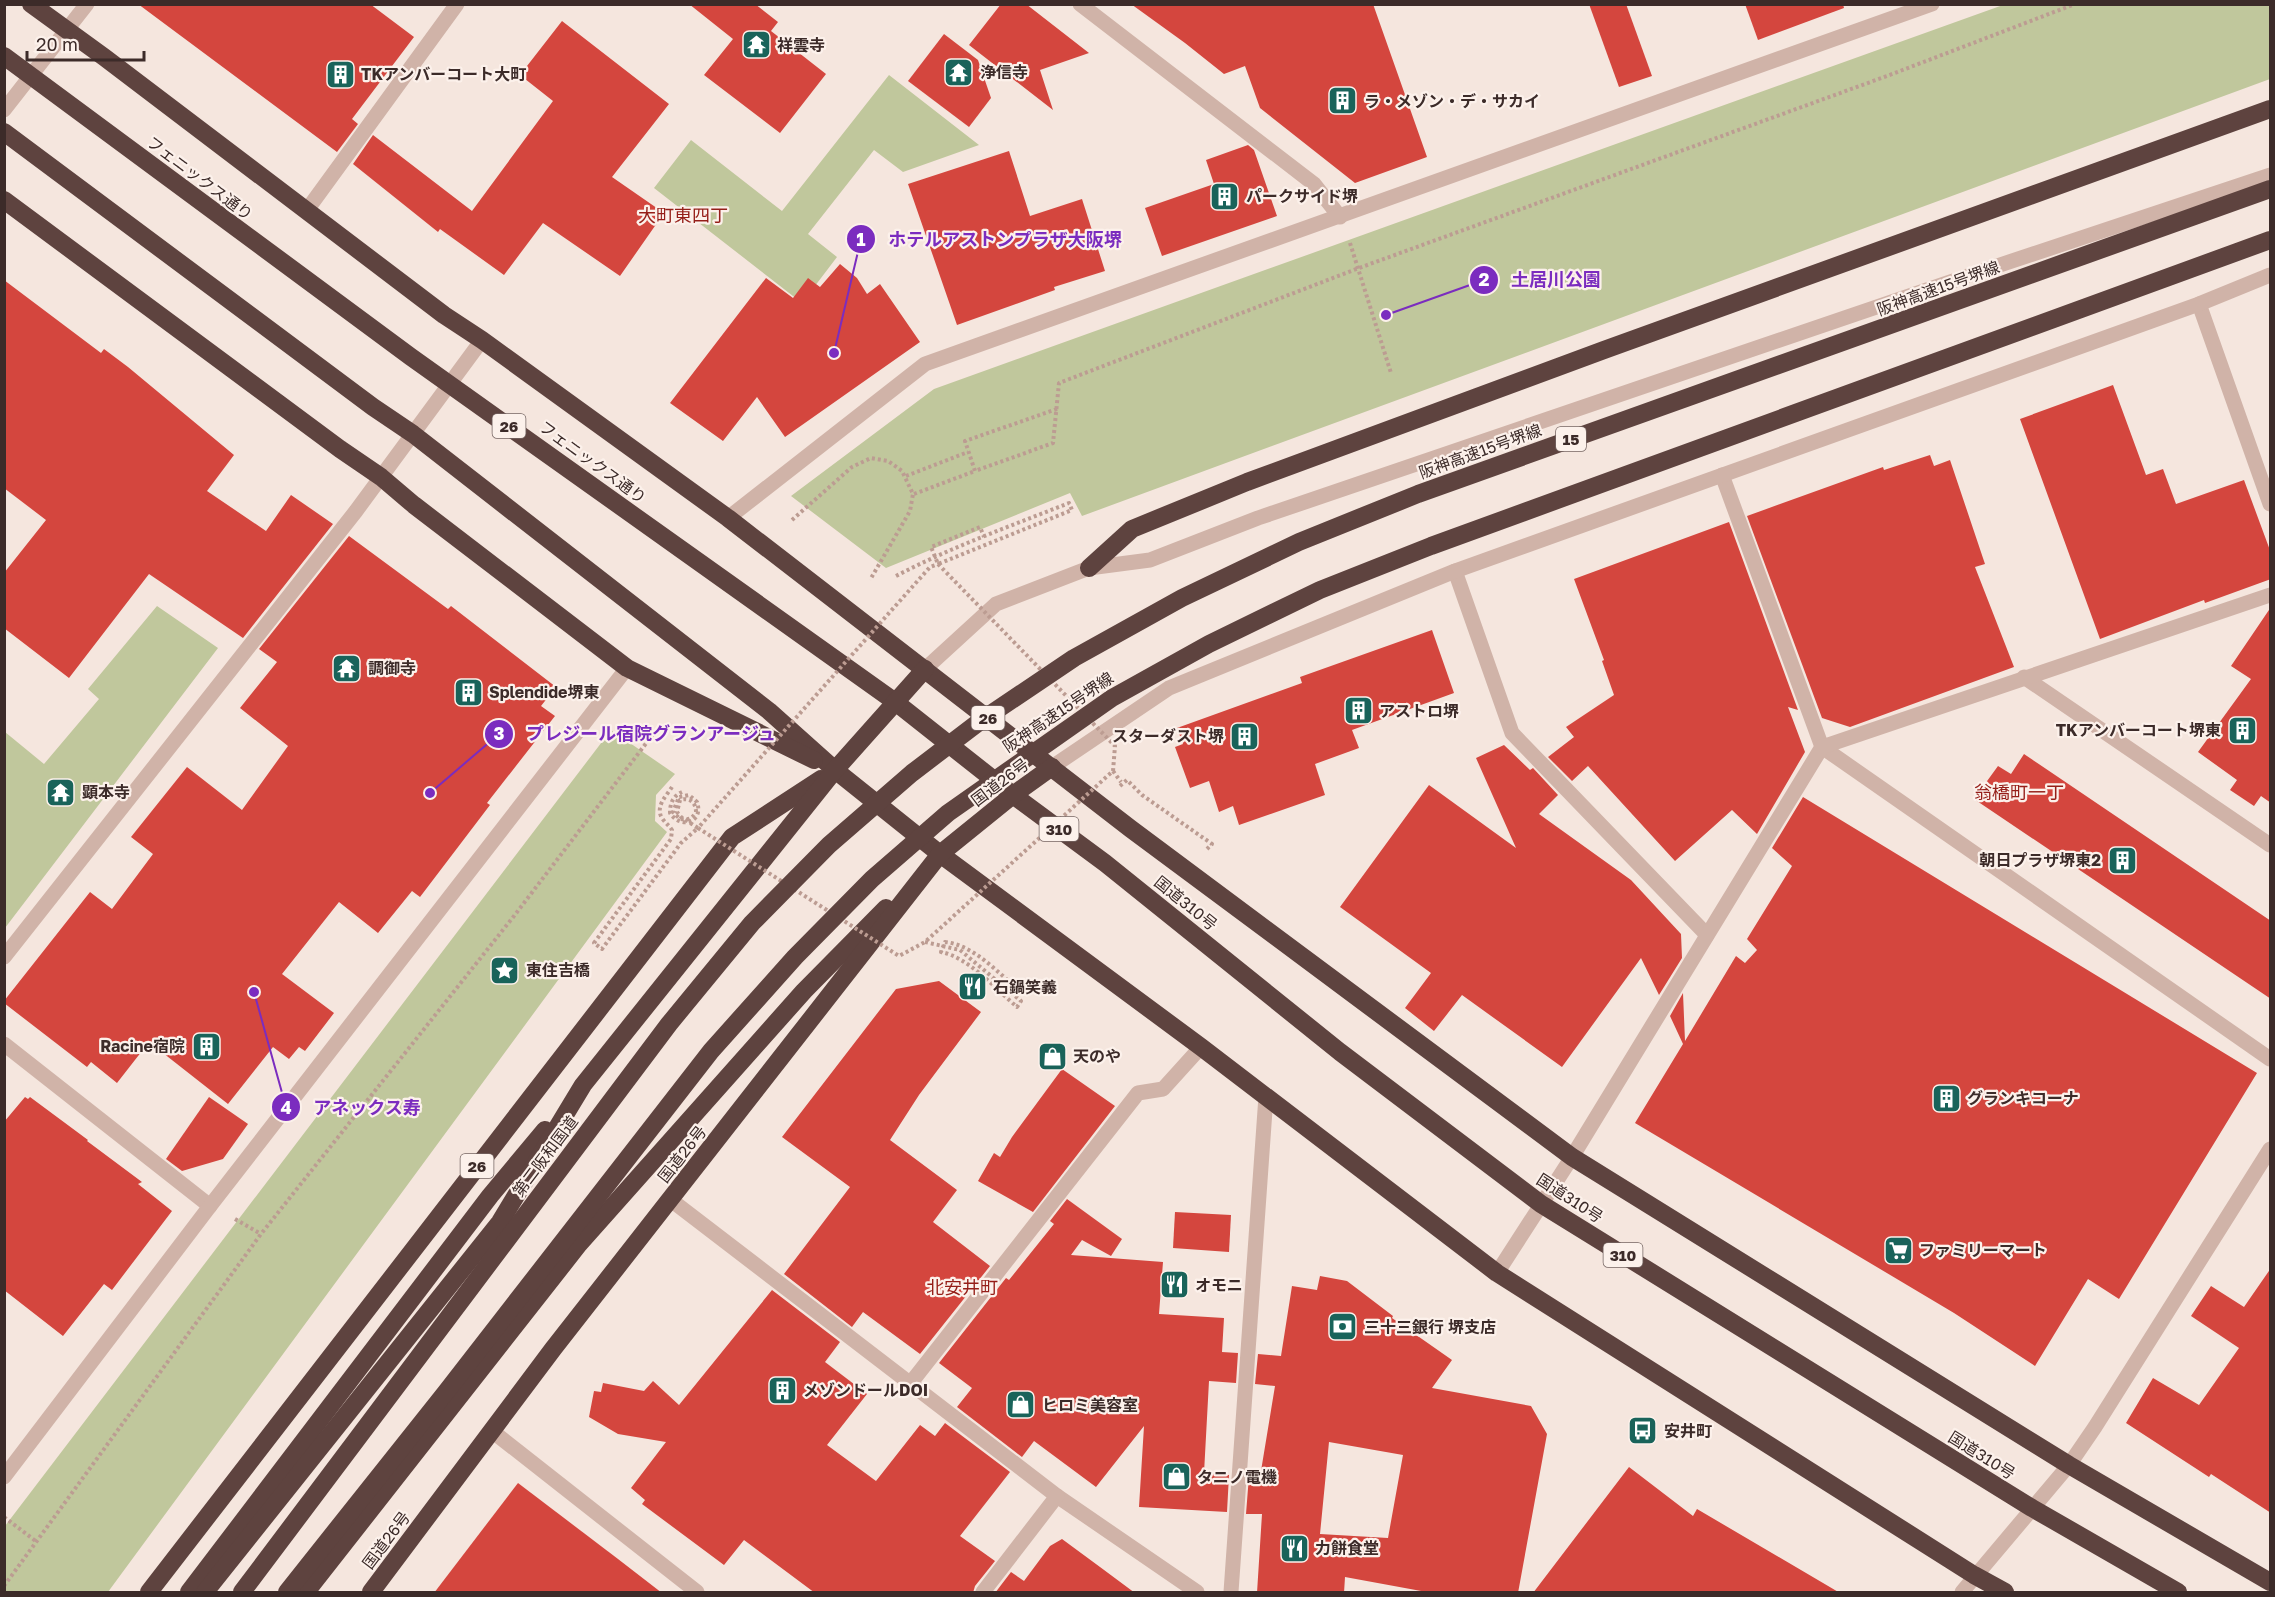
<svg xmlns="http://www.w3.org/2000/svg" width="2275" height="1597" viewBox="0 0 2275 1597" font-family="'Golos Text','Noto Sans JP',sans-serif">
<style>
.green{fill:#c0c79c}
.building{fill:#d4463e;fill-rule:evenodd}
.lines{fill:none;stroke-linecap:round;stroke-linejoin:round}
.path{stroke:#bc9c92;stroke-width:4;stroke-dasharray:3 3;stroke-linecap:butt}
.minor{stroke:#d0b3a8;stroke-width:15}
.highway{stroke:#5e433f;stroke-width:18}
.path-bridge{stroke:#bc9c92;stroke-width:4;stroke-dasharray:3 3;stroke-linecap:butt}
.highway-bridge{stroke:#5e433f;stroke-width:18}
.labels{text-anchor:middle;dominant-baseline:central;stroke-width:4.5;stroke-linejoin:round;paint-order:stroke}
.shield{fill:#fcf1eb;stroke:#766663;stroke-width:1.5}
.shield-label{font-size:15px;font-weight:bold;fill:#3c2b29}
.poi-label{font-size:16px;font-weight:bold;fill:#3c2b29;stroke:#fcf1eb;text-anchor:start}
.street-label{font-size:16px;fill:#3c2b29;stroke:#fcf1eb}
.neighbourhood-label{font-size:18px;fill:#951e18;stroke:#fcf1eb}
.leader{fill:none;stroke:#7b2cbf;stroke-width:2}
.callout-dot{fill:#7b2cbf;stroke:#fcf1eb;stroke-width:2}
.mark-label{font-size:18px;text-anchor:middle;font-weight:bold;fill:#fff}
.callout-label{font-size:18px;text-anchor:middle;font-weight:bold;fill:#7b2cbf;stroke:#fcf1eb;stroke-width:4.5;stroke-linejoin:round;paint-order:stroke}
</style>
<rect width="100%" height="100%" fill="#f5e6de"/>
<g class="green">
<path d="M2003,5H2270V79L1082,516L1070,493L886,568L791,496L934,389Z"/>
<path d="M889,75L979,145L903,172L874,150L808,234L837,257L802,303L654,188L691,140L782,211Z"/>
<path d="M157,606L218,648L5,928V732L44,764L99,699L88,689Z"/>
<path d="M611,730L675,774L656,795L655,821L667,832L108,1592H5V1526Z"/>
</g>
<g class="building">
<path d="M138,4H370L414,37L352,119L358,124L337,152Z"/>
<path d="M689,4H755L778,22L771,31L826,74L780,133L704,75L733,39Z"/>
<path d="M1001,4H1026L1089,53L1040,70L1053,110L969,45Z"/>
<path d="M1131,4H1373L1427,157L1355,183L1260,108L1245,66L1224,74L1185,43Z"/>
<path d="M1589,4H1626L1652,76L1619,87Z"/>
<path d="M1745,4H1843L1844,8L1758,40Z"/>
<path d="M562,21L669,104L612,177L664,213L620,276L543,223L504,275L440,229L438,232L353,164L373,135L472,211L553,101L520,75Z"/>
<path d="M944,34L978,60L991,98L969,127L908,81Z"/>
<path d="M1248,145L1254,150L1277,216L1162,256L1145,208L1214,184L1206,160Z"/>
<path d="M1009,151L1030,216L1082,199L1105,271L1054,287L1055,290L957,325L908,184Z"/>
<path d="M840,264L857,278L867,294L880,284L920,342L785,437L757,397L723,441L670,403L766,278L793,298L808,278L820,287Z"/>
<path d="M4,280L101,353L104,349L128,367L234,455L207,491L266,531L291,495L333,524L243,638L149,574L69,678L4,628V573L46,520L4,488Z"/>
<path d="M2113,385L2146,475L2163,469L2176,504L2244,480L2271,553V579L2205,603L2204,600L2100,639L2020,419Z"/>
<path d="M1930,455L1934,466L1950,460L1985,564L1975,567L2014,667L1850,727L1822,718L1747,516L1883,467L1884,470Z"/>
<path d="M1729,522L1798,710L1788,707L1805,752L1757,834L1732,810L1675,861L1588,766L1572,781L1548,757L1574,737L1566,727L1614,695L1602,661L1604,660L1574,579Z"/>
<path d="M349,536L448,609L451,606L556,687L541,706L555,716L487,803L490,805L420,897L412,891L378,933L339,902L282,974L334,1013L305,1051L299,1047L289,1059L273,1047L228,1104L149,1042L117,1083L91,1062L87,1067L4,1003V1001L90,892L112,909L153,854L131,837L187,767L242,810L288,746L240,708L277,662L259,649Z"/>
<path d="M2271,607V803L2261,796L2254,806L2230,790L2237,780L2198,752L2251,679L2231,666Z"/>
<path d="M1432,630L1454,693L1352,730L1359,748L1315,764L1325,795L1239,825L1233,806L1219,812L1209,781L1190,788L1175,747L1183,744L1177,728L1302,683L1300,677Z"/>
<path d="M1504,745L1530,770L1533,768L1558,795L1539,814L1631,880L1681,934L1682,958L1659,995L1641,958L1562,1067L1462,995L1434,1031L1405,1008L1431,973L1340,907L1429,785L1516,848L1476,758Z"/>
<path d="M2024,754L2271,921V999L1974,799L1998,766L2011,774Z"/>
<path d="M1803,797L2257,1073L2119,1299L2088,1279L2035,1366L1954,1313L1635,1123L1683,1044L1670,1016L1683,993L1685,1041L1736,956L1745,963L1757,950L1747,939L1792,866L1772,848Z"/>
<path d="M939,981L981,1012L919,1095L890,1140L957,1190L933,1222L990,1266L920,1354L863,1312L852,1327L784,1274L850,1187L782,1137L896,989Z"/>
<path d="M1062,1069L1115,1106L1033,1212L978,1181L994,1153L1000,1157L1012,1137Z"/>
<path d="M25,1097L28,1099L30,1097L88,1140L87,1141L142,1182L138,1184L172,1211L112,1290L104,1284L63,1336L4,1290V1122Z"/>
<path d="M209,1097L248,1124L223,1159L182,1171L166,1159Z"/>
<path d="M1067,1199L1122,1239L1111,1256L1082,1240L1071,1255L1163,1262L1159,1314L1224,1318L1222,1352L1238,1353L1236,1383L1209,1381L1204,1473L1229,1475L1227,1512L1139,1507L1144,1426L1096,1487L1034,1441L1022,1457L957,1407L972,1388L939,1363L1006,1278L1009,1280L1054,1224L1050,1221Z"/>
<path d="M1175,1212L1231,1215L1229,1252L1173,1248Z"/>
<path d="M2271,1268V1513L2211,1474L2209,1477L2126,1423L2153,1378L2199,1405L2239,1348L2191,1316L2211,1286L2244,1307Z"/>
<path d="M1320,1276L1347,1281L1393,1316L1392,1318L1452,1360L1432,1388L1531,1406L1547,1434L1518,1593H1432L1345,1577L1344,1593H1257L1262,1514H1246L1249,1476L1260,1477L1275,1386L1255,1384L1258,1354L1281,1356L1292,1286L1317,1290ZM1329,1442L1403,1455L1388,1538L1320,1534Z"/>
<path d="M772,1290L840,1342L825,1362L867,1394L827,1445L876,1481L920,1425L935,1436L945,1423L1010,1472L960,1536L995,1561L975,1586L973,1593H815L744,1540L724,1565L642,1504L645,1500L631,1488L666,1442L618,1434L589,1417L594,1391L601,1392L603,1383L644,1391L653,1381L679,1405Z"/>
<path d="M1629,1467L1693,1516L1697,1509L1840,1593H1533Z"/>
<path d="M518,1483L618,1559L662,1593H434Z"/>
<path d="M1062,1539L1100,1567L1135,1593H995L1011,1572L1024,1581L1050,1546Z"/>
</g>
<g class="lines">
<g class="path">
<path d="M1350,243L1391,373"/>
<path d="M1057,409L965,441L975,471L1053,443L1059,383L1359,268L1887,76L2075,4"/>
<path d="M906,476L968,452"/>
<path d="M914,494L975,471"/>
<path d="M792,520L852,467L871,458L888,461L902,471L913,494L910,511L870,580"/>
<path d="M896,576C951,547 1011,526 1069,503L1072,510L938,564L931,547L980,527L984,537"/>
<path d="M1113,771L1121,782"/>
<path d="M1120,786L1127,780L1142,795L1212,844L1207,849"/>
<path d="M672,787C666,796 655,807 662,818C665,823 669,825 672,830L671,839L594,943L602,949L681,843L698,828L681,817L677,812L680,800C689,797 696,802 696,812C692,819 688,820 680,819L673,812L679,797L689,795L697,802C704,822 681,830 670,813C670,803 673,796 682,792"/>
<path d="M925,942L960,950L1021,1001L1017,1007C996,989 968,957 941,952L945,942C974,945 998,973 1020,991"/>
<path d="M235,1219L261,1234"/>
<path d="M4,1517L37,1542"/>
<path d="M4,1586L261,1234L514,916L654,733"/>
</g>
<g class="minor">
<path d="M1080,4L1314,184L1340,217"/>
<path d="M4,110L87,4"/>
<path d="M307,210L457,4"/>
<path d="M2199,304L2270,504"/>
<path d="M1722,475L1822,747L2270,1059"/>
<path d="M728,518L925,364L1932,4"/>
<path d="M1455,571L1512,733L1707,935"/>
<path d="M925,669L996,604L1089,568L1150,560L1258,518L1988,269L2270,175"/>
<path d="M2024,677L2270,845"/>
<path d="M1052,767L1169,688L1455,571L2199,304L2270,275"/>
<path d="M4,957L356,511L482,340"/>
<path d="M4,1044L210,1206"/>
<path d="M671,1200L1057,1496L1197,1592"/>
<path d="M1497,1273L1572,1157L1822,747L2270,595"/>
<path d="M910,1384L1138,1093L1163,1089L1201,1047"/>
<path d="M492,1431L697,1592"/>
<path d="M4,1477L210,1206L627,668"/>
<path d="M983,1592L1057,1496"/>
<path d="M1231,1592L1266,1096"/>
<path d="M1962,1592L2069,1465L2095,1427L2270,1149"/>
</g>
<g class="highway">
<path d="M31,4L104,57L444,315L482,340L728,518L1131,829L1572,1157L2069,1465L2270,1582"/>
<path d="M4,56L411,357L894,701L1013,795L1105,863L1340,1052L1541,1204L2032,1508L2178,1592"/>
<path d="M4,132L373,407L413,434L769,711L835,770L940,854L1201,1047L1497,1273L1974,1575L2005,1592"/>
<path d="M4,200L340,449L381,477L414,505L627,668L814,760"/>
<path d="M1089,568L1132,529L1247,482L1604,350L2270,109"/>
<path d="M149,1592L732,837L821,779"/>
<path d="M189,1592L490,1196L545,1130"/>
<path d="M205,1592L500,1222L583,1085L835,770L925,669"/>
<path d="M306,1592L579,1244L804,991L886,908"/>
<path d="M371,1592L553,1349L940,854L1013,795L1052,767"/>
</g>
<path class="path-bridge" d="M938,564L1115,746L1113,771L925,942L899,956L698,828L930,567Z"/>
<g class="highway-bridge">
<path d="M242,1592L669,1024L752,923L829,845L912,773L979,722L1074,658L1182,598L1299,542L1418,494L2270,189"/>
<path d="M287,1592L446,1392L711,1051L795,957L872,879L948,813L1112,698L1209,644L1320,590L1431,546L2270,240"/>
</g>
</g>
<defs>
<symbol id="temple-square" viewBox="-11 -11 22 22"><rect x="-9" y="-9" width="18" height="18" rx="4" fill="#19635a" stroke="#fcf1eb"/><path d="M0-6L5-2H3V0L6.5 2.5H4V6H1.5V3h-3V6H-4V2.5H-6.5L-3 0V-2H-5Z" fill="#fff"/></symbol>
<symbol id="building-square" viewBox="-11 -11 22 22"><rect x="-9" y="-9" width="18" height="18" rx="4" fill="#19635a" stroke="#fcf1eb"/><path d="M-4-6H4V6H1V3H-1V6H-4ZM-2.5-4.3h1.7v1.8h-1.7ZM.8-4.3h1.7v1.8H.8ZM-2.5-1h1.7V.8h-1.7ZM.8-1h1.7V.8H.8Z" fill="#fff"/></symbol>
<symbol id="sight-square" viewBox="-11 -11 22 22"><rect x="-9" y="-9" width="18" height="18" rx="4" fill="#19635a" stroke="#fcf1eb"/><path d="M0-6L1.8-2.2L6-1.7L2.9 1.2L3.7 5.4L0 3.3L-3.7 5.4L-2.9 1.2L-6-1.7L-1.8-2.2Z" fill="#fff"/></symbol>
<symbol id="restaurant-square" viewBox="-11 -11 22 22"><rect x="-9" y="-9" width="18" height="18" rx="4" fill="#19635a" stroke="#fcf1eb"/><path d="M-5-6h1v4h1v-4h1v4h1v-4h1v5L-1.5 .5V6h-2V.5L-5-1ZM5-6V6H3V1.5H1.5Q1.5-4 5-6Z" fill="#fff"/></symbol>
<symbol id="shop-square" viewBox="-11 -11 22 22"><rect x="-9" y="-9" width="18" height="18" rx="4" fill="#19635a" stroke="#fcf1eb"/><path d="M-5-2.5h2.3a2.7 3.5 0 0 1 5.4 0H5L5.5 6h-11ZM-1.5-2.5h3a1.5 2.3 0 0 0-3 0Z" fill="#fff"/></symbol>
<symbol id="supermarket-square" viewBox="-11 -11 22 22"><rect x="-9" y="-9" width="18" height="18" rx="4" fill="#19635a" stroke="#fcf1eb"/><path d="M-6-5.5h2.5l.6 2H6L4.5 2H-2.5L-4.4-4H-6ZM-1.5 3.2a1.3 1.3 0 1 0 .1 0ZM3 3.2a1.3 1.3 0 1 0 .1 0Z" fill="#fff"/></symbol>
<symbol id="bank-square" viewBox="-11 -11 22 22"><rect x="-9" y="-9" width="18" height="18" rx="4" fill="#19635a" stroke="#fcf1eb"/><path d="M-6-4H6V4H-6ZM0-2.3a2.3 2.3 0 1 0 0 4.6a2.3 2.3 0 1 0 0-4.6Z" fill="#fff"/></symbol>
<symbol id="bus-square" viewBox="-11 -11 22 22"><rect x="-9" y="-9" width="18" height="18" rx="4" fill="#19635a" stroke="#fcf1eb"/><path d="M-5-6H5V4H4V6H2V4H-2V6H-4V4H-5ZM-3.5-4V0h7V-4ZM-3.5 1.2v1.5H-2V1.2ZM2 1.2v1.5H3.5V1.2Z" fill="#fff"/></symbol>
</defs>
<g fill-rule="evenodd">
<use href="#temple-square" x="740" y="28" width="33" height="33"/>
<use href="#temple-square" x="942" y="56" width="33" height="33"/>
<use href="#building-square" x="324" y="58" width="33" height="33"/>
<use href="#building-square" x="1326" y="84" width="33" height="33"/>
<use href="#building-square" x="1208" y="180" width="33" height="33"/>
<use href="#temple-square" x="330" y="652" width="33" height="33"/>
<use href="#building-square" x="452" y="676" width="33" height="33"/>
<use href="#building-square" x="1342" y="694" width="33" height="33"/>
<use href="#building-square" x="2226" y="714" width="33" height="33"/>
<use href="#building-square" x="1228" y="720" width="33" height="33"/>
<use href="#temple-square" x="44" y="776" width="33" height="33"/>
<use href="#building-square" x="2106" y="844" width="33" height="33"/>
<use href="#sight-square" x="488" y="954" width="33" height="33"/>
<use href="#restaurant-square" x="956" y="970" width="33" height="33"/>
<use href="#building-square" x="190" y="1030" width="33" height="33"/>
<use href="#shop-square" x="1036" y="1040" width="33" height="33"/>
<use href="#building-square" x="1930" y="1082" width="33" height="33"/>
<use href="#supermarket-square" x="1882" y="1234" width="33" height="33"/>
<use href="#restaurant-square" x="1158" y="1268" width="33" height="33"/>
<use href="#bank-square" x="1326" y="1310" width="33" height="33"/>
<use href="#building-square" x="766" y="1374" width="33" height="33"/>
<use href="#shop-square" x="1004" y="1388" width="33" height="33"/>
<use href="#bus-square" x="1626" y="1414" width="33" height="33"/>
<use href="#shop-square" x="1160" y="1460" width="33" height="33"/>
<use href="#restaurant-square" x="1278" y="1532" width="33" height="33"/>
</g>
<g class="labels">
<g class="shield">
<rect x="492.5" y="414" width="33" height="24" rx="4.5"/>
<rect x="1556" y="427" width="30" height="24" rx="4.5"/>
<rect x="971.5" y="706" width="33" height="24" rx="4.5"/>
<rect x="1039.5" y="817" width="39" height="24" rx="4.5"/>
<rect x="460.5" y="1154" width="33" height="24" rx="4.5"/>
<rect x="1603.5" y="1243" width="39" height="24" rx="4.5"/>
</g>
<g class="shield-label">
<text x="509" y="426">26</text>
<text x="1571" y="439">15</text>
<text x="988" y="718">26</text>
<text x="1059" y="829">310</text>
<text x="477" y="1166">26</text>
<text x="1623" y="1255">310</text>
</g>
<g class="poi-label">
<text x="777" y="45">祥雲寺</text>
<text x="980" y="72">浄信寺</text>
<text x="361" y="74">TKアンバーコート大町</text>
<text x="1364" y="101">ラ・メゾン・デ・サカイ</text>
<text x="1246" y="196">パークサイド堺</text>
<text x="368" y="668">調御寺</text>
<text x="489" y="692">Splendide堺東</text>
<text x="1379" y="711">アストロ堺</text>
<text x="2221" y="730" text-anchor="end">TKアンバーコート堺東</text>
<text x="1224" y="736" text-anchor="end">スターダスト堺</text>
<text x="82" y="792">顕本寺</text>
<text x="2101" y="860" text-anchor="end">朝日プラザ堺東2</text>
<text x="526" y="970">東住吉橋</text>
<text x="993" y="987">石鍋笑義</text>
<text x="185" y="1046" text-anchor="end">Racine宿院</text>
<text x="1073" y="1056">天のや</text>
<text x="1967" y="1098">グランキコーナ</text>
<text x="1919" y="1250">ファミリーマート</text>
<text x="1195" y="1285">オモニ</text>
<text x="1364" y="1327">三十三銀行 堺支店</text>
<text x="803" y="1390">メゾンドールDOI</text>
<text x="1042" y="1405">ヒロミ美容室</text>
<text x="1664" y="1431">安井町</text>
<text x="1197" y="1477">タニノ電機</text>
<text x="1315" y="1548">力餅食堂</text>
</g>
<g class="street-label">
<text transform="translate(200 178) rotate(37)">フェニックス通り</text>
<text transform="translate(1938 288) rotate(-20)">阪神高速15号堺線</text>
<text transform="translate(1480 451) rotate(-20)">阪神高速15号堺線</text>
<text transform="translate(593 462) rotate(36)">フェニックス通り</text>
<text transform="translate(1058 712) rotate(-34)">阪神高速15号堺線</text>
<text transform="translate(1000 782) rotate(-37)">国道26号</text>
<text transform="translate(1186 903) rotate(39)">国道310号</text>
<text transform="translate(682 1154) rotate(-52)">国道26号</text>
<text transform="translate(545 1156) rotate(-53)">第二阪和国道</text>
<text transform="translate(1570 1198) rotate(33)">国道310号</text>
<text transform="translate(1982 1455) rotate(32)">国道310号</text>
<text transform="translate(386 1540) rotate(-53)">国道26号</text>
</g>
<g class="neighbourhood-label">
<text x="683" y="215">大町東四丁</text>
<text x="2019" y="792">翁橋町一丁</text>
<text x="962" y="1287">北安井町</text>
</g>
</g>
<path class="leader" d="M834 353L861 239M1386 315L1484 280M430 793L499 734M254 992L286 1107"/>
<g class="callout-dot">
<circle cx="834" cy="353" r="6"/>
<circle cx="1386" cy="315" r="6"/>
<circle cx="430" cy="793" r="6"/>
<circle cx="254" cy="992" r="6"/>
<circle cx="861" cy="239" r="15"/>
<circle cx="1484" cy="280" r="15"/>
<circle cx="499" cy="734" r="15"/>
<circle cx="286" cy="1107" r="15"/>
</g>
<g class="mark-label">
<text x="861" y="246">1</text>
<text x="1484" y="286">2</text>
<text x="499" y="740">3</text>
<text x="286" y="1114">4</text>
</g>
<g class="callout-label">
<text x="1005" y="246">ホテルアストンプラザ大阪堺</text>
<text x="1556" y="286">土居川公園</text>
<text x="651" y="740">プレジール宿院グランアージュ</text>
<text x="367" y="1114">アネックス寿</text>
</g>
<rect width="2275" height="1597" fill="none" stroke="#3c2b29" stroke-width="12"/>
<path d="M27 51v9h117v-9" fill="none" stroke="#3c2b29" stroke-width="3"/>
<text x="36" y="51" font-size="18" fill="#3c2b29" stroke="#fcf1eb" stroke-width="4.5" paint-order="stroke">20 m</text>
</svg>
